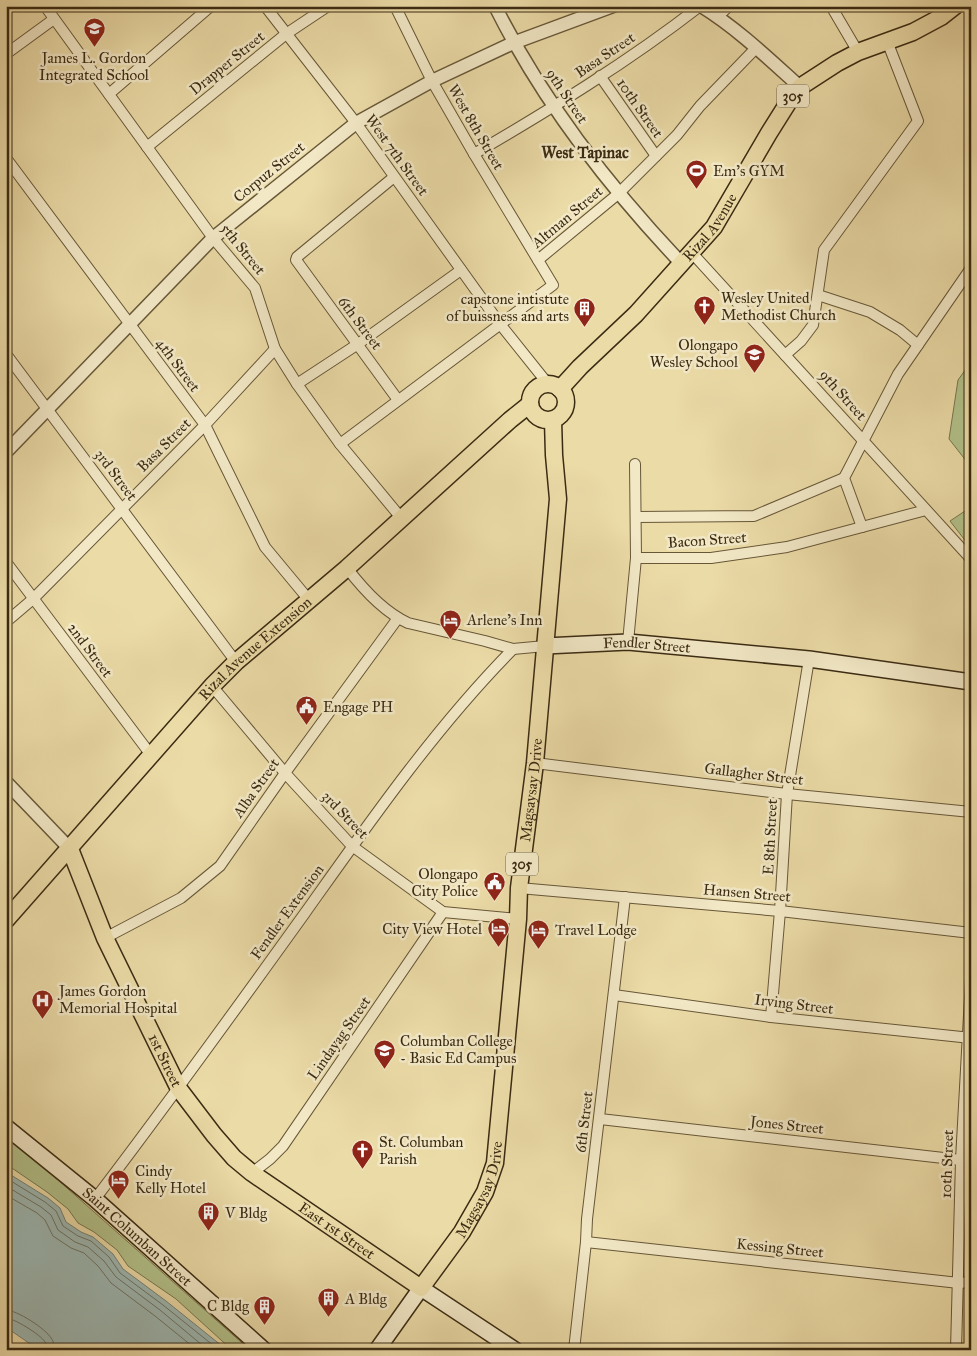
<svg xmlns="http://www.w3.org/2000/svg" width="977" height="1356" viewBox="0 0 977 1356" font-family="'IM FELL Great Primer',serif">
<style>
.green{fill:#b3c18a;stroke:#77764e}
.water{fill:#9db8b3;stroke:#768073}
.lines{fill:none;stroke-linecap:round;stroke-linejoin:round}
.shore{stroke:#6c7263;stroke-width:1}
.minor-casing{stroke:#675738;stroke-width:12}
.tertiary-casing{stroke:#675738;stroke-width:15}
.secondary-casing{stroke:#3b2b13;stroke-width:18}
.primary-casing{stroke:#3b2b13;stroke-width:19}
.minor{stroke:#f2e8c6;stroke-width:10}
.tertiary{stroke:#f2e8c6;stroke-width:12}
.secondary{stroke:#f2e8c6;stroke-width:15}
.primary{stroke:#ebdba7;stroke-width:16}
.labels{text-anchor:middle;dominant-baseline:central;stroke-width:5;stroke-linejoin:round;paint-order:stroke}
.shield{fill:#f2e8c6;stroke:#726449;stroke-width:1}
.shield-label{font-size:14px;font-weight:bold;fill:#3b2b13}
.street-label{font-size:15px;fill:#3b2b13;stroke:#f2e8c6}
.poi-label{font-size:15px;fill:#3b2b13;stroke:#f2e8c6;text-anchor:start}
.neighbourhood-label{font-size:16px;font-weight:bold;fill:#3b2b13;stroke:#f2e8c6}
</style>
<rect width="100%" height="100%" fill="#ebdba7"/>
<filter id="stains"><feTurbulence type="fractalNoise" baseFrequency=".004" numOctaves="4"/><feColorMatrix values="0 0 0 0 .2 0 0 0 0 .09 0 0 0 0 .02 0 0 0 .5 -.17"/></filter>
<radialGradient id="worn" r=".72"><stop offset=".6" stop-color="#630" stop-opacity="0"/><stop offset="1" stop-color="#630" stop-opacity=".3"/></radialGradient>
<g class="green">
<path d="M971,362V467L949,439L958,380Z"/>
<path d="M971,507V548L950,521Z"/>
<path d="M6,1134L250,1350H232L176,1299L128,1266L117,1250L94,1232L78,1223L68,1209L47,1192L6,1164Z"/>
</g>
<path class="water" d="M6,1172L48,1198L60,1208L66,1222L81,1232L93,1237L113,1254L123,1269L166,1301L227,1350H39L10,1330L6,1327Z"/>
<g class="lines">
<g class="shore">
<path d="M6,1178L45,1202L56,1211L63,1226L78,1236L91,1241L109,1257L120,1273L163,1305L219,1350"/>
<path d="M6,1186L41,1207L51,1215L58,1230L75,1242L88,1247L104,1261L116,1277L160,1310L208,1350"/>
<path d="M6,1195L37,1213L45,1220L53,1236L71,1248L84,1253L98,1266L111,1283L155,1316L197,1350"/>
<path d="M6,1310C17,1310 46,1329 51,1338C54,1342 54,1345 54,1350"/>
<path d="M6,1318C14,1318 41,1335 45,1342C47,1345 47,1346 47,1350"/>
</g>
<defs>
<g id="minor">
<path d="M45,6L213,238L255,288L275,349L297,384L340,444L402,519"/>
<path d="M265,6L356,123L500,324L548,384"/>
<path d="M831,6L858,52"/>
<path d="M718,16L729,6"/>
<path d="M6,54L54,19"/>
<path d="M600,76L656,156"/>
<path d="M109,94L211,6"/>
<path d="M147,147L286,34L328,6"/>
<path d="M474,154C551,109 628,62 700,6"/>
<path d="M6,158L205,425L265,547L309,600"/>
<path d="M394,177L297,257L296,260L398,400"/>
<path d="M692,253L971,559"/>
<path d="M538,260L618,194L677,135L700,106L756,48"/>
<path d="M818,295L870,312L900,330L918,345"/>
<path d="M6,354L236,662"/>
<path d="M785,355L801,341L813,325L824,250L918,121L887,41"/>
<path d="M297,384L358,344L461,270"/>
<path d="M340,444L553,285L474,154L432,81L395,6"/>
<path d="M637,517L754,516L844,478"/>
<path d="M862,527L844,478L898,374L971,268"/>
<path d="M636,558H711L787,547L926,510"/>
<path d="M6,562L151,755"/>
<path d="M347,568C363,589 384,612 408,623L485,641L513,649L545,646"/>
<path d="M6,622L33,599L205,425L275,349"/>
<path d="M628,642L636,558L635,464"/>
<path d="M212,686L285,773L352,846L443,912L518,919"/>
<path d="M535,763L787,794L971,812"/>
<path d="M519,888L780,911L971,933"/>
<path d="M105,938L181,898L220,866L285,773L398,618"/>
<path d="M614,995L771,1017L971,1038"/>
<path d="M771,1017L780,911L787,794L809,659"/>
<path d="M600,1119L961,1160H971"/>
<path d="M252,1173L270,1159L283,1146L443,912"/>
<path d="M95,1199C167,1105 236,1009 305,913C369,823 435,728 513,649"/>
<path d="M586,1242L959,1283L971,1282"/>
<path d="M574,1350L586,1242L587,1219L625,897"/>
<path d="M956,1350L961,1160L971,979"/>
</g>
<g id="tertiary">
<path d="M495,6C543,102 609,187 682,264"/>
<path d="M701,6C738,29 769,59 800,87"/>
<path d="M6,452L213,238L356,123L432,81L513,43L613,6"/>
<path d="M6,782L70,849"/>
</g>
<g id="secondary">
<path id="s1" d="M545,646L628,642L809,659L971,682"/>
<path id="s2" d="M6,1127L95,1199L264,1350"/>
<path d="M377,1350L421,1288L515,1350"/>
</g>
<g id="primary">
<circle cx="548" cy="402" r="18"/>
<path id="s3" d="M560,389L580,367L636,314L714,227L769,133L791,98L800,87L837,63L858,52L913,32L941,17L955,6"/>
<path id="s4" d="M70,849L105,938L179,1089L214,1135L234,1158L252,1173L421,1288L462,1232L485,1192L495,1163L518,919L519,888L535,763L558,499L554,455L553,420"/>
<path id="s5" d="M6,920L212,686L236,662L347,568L510,420L530,404"/>
</g>
</defs>
<use href="#minor" class="minor-casing"/>
<use href="#tertiary" class="tertiary-casing"/>
<use href="#secondary" class="secondary-casing"/>
<use href="#primary" class="primary-casing"/>
<use href="#minor" class="minor"/>
<use href="#tertiary" class="tertiary"/>
<use href="#secondary" class="secondary"/>
<use href="#primary" class="primary"/>
</g>
<defs>
<symbol id="school-pin" viewBox="-11 -11 22 30"><path d="M0 17L-7.5 6A9.5 9.5 0 1 1 7.5 6Z" fill="#8f2418" stroke="#f2e8c6"/><path d="M0-5L7-2L0 1L-7-2ZM-4 1L0 2.5L4 1V4Q0 6-4 4Z" fill="#fff"/></symbol>
<symbol id="stadium-pin" viewBox="-11 -11 22 30"><path d="M0 17L-7.5 6A9.5 9.5 0 1 1 7.5 6Z" fill="#8f2418" stroke="#f2e8c6"/><path d="M0-5a6.5 5 0 1 0 0 10a6.5 5 0 1 0 0-10ZM-3.5-1.8h7v3.6h-7Z" fill="#fff"/></symbol>
<symbol id="church-pin" viewBox="-11 -11 22 30"><path d="M0 17L-7.5 6A9.5 9.5 0 1 1 7.5 6Z" fill="#8f2418" stroke="#f2e8c6"/><path d="M-1.2-6h2.4v3.5h3.3v2.4h-3.3V6h-2.4V-.1h-3.3v-2.4h3.3Z" fill="#fff"/></symbol>
<symbol id="building-pin" viewBox="-11 -11 22 30"><path d="M0 17L-7.5 6A9.5 9.5 0 1 1 7.5 6Z" fill="#8f2418" stroke="#f2e8c6"/><path d="M-4-6H4V6H1V3H-1V6H-4ZM-2.5-4.3h1.7v1.8h-1.7ZM.8-4.3h1.7v1.8H.8ZM-2.5-1h1.7V.8h-1.7ZM.8-1h1.7V.8H.8Z" fill="#fff"/></symbol>
<symbol id="hotel-pin" viewBox="-11 -11 22 30"><path d="M0 17L-7.5 6A9.5 9.5 0 1 1 7.5 6Z" fill="#8f2418" stroke="#f2e8c6"/><path d="M-6-4.5h1.5V1H6V5H4.5V3h-9V5H-6ZM-4 0a1.8 1.8 0 1 1 3.6 0ZM.5 0V-2.5h3Q6-2.5 6 0Z" fill="#fff"/></symbol>
<symbol id="civic-pin" viewBox="-11 -11 22 30"><path d="M0 17L-7.5 6A9.5 9.5 0 1 1 7.5 6Z" fill="#8f2418" stroke="#f2e8c6"/><path d="M-.6-6.5H3V-4.5H.6V-3L4-1V1h2V6H-6V1h2V-1L-.6-3ZM-1.2 2.5V6h2.4V2.5Z" fill="#fff"/></symbol>
<symbol id="hospital-pin" viewBox="-11 -11 22 30"><path d="M0 17L-7.5 6A9.5 9.5 0 1 1 7.5 6Z" fill="#8f2418" stroke="#f2e8c6"/><path d="M-5-5h3v3.5h4V-5h3V5h-3V1.5h-4V5h-3Z" fill="#fff"/></symbol>
<symbol id="university-pin" viewBox="-11 -11 22 30"><path d="M0 17L-7.5 6A9.5 9.5 0 1 1 7.5 6Z" fill="#8f2418" stroke="#f2e8c6"/><path d="M0-5L7-2L0 1L-7-2ZM-4 1L0 2.5L4 1V4Q0 6-4 4Z" fill="#fff"/></symbol>
</defs>
<g fill-rule="evenodd">
<use href="#school-pin" x="82" y="16" width="25" height="34"/>
<use href="#stadium-pin" x="684" y="158" width="25" height="34"/>
<use href="#church-pin" x="692" y="294" width="25" height="34"/>
<use href="#building-pin" x="572" y="296" width="25" height="34"/>
<use href="#school-pin" x="742" y="342" width="25" height="34"/>
<use href="#hotel-pin" x="438" y="608" width="25" height="34"/>
<use href="#civic-pin" x="294" y="694" width="25" height="34"/>
<use href="#civic-pin" x="482" y="870" width="25" height="34"/>
<use href="#hotel-pin" x="486" y="916" width="25" height="34"/>
<use href="#hotel-pin" x="526" y="918" width="25" height="34"/>
<use href="#hospital-pin" x="30" y="988" width="25" height="34"/>
<use href="#university-pin" x="372" y="1038" width="25" height="34"/>
<use href="#church-pin" x="350" y="1138" width="25" height="34"/>
<use href="#hotel-pin" x="106" y="1168" width="25" height="34"/>
<use href="#building-pin" x="196" y="1200" width="25" height="34"/>
<use href="#building-pin" x="316" y="1286" width="25" height="34"/>
<use href="#building-pin" x="252" y="1294" width="25" height="34"/>
</g>
<g class="labels">
<g class="shield">
<rect x="777" y="84.5" width="32" height="23" rx="4"/>
<rect x="506" y="852.5" width="32" height="23" rx="4"/>
</g>
<g class="shield-label">
<text x="793" y="96">305</text>
<text x="522" y="864">305</text>
</g>
<g class="street-label">
<text transform="translate(605 55) rotate(-34)">Basa Street</text>
<text transform="translate(227 63) rotate(-39)">Drapper Street</text>
<text transform="translate(567 96) rotate(56)">9th Street</text>
<text transform="translate(640 108) rotate(55)">10th Street</text>
<text transform="translate(476 127) rotate(60)">West 8th Street</text>
<text transform="translate(397 155) rotate(54)">West 7th Street</text>
<text transform="translate(269 172) rotate(-39)">Corpuz Street</text>
<text transform="translate(567 217) rotate(-40)">Altman Street</text>
<text stroke="none"><textPath href="#s3" startOffset="221">Rizal Avenue</textPath></text>
<text transform="translate(243 249) rotate(51)">5th Street</text>
<text transform="translate(360 323) rotate(53)">6th Street</text>
<text transform="translate(178 365) rotate(53)">4th Street</text>
<text transform="translate(843 395) rotate(48)">9th Street</text>
<text transform="translate(164 445) rotate(-45)">Basa Street</text>
<text transform="translate(116 475) rotate(53)">3rd Street</text>
<text transform="translate(707 540) rotate(-4)">Bacon Street</text>
<text stroke="none"><textPath href="#s1" startOffset="102">Fendler Street</textPath></text>
<text stroke="none"><textPath href="#s5" startOffset="369">Rizal Avenue Extension</textPath></text>
<text transform="translate(90 650) rotate(53)">2nd Street</text>
<text transform="translate(754 774) rotate(7)">Gallagher Street</text>
<text transform="translate(256 788) rotate(-55)">Alba Street</text>
<text stroke="none"><textPath href="#s4" startOffset="1101">Magsaysay Drive</textPath></text>
<text transform="translate(345 815) rotate(46)">3rd Street</text>
<text transform="translate(770 837) rotate(-87)">E 8th Street</text>
<text transform="translate(747 893) rotate(5)">Hansen Street</text>
<text transform="translate(287 912) rotate(-54)">Fendler Extension</text>
<text transform="translate(794 1004) rotate(7)">Irving Street</text>
<text transform="translate(339 1038) rotate(-55)">Lindayag Street</text>
<text stroke="none"><textPath href="#s4" startOffset="232">1st Street</textPath></text>
<text transform="translate(584 1122) rotate(-83)">6th Street</text>
<text transform="translate(787 1125) rotate(6)">Jones Street</text>
<text transform="translate(947 1164) rotate(-88)">10th Street</text>
<text stroke="none"><textPath href="#s4" startOffset="696">Magsaysay Drive</textPath></text>
<text stroke="none"><textPath href="#s4" startOffset="478">East 1st Street</textPath></text>
<text stroke="none"><textPath href="#s2" startOffset="171">Saint Columban Street</textPath></text>
<text transform="translate(780 1248) rotate(6)">Kessing Street</text>
</g>
<g class="poi-label">
<text x="94" y="58" text-anchor="middle">James L. Gordon<tspan x="94" dy="17">Integrated School</tspan></text>
<text x="713" y="171">Em's GYM</text>
<text x="721" y="298">Wesley United<tspan x="721" dy="17">Methodist Church</tspan></text>
<text x="569" y="299" text-anchor="end">capstone intistute<tspan x="569" dy="17">of buissness and arts</tspan></text>
<text x="738" y="345" text-anchor="end">Olongapo<tspan x="738" dy="17">Wesley School</tspan></text>
<text x="467" y="620">Arlene's Inn</text>
<text x="323" y="707">Engage PH</text>
<text x="478" y="874" text-anchor="end">Olongapo<tspan x="478" dy="17">City Police</tspan></text>
<text x="482" y="929" text-anchor="end">City View Hotel</text>
<text x="555" y="930">Travel Lodge</text>
<text x="59" y="991">James Gordon<tspan x="59" dy="17">Memorial Hospital</tspan></text>
<text x="400" y="1041">Columban College<tspan x="400" dy="17">- Basic Ed Campus</tspan></text>
<text x="379" y="1142">St. Columban<tspan x="379" dy="17">Parish</tspan></text>
<text x="135" y="1171">Cindy<tspan x="135" dy="17">Kelly Hotel</tspan></text>
<text x="225" y="1213">V Bldg</text>
<text x="345" y="1299">A Bldg</text>
<text x="249" y="1306" text-anchor="end">C Bldg</text>
</g>
<g class="neighbourhood-label">
<text x="585" y="152">West Tapinac</text>
</g>
</g>
<rect width="977" height="1356" fill="none" stroke="#ebdba7" stroke-width="25"/>
<rect x="8" y="8" width="962" height="1341" fill="none" stroke="#3b2b13" stroke-width="2.5"/>
<rect x="12" y="12" width="952" height="1331" fill="none" stroke="#3b2b13"/>
<rect width="100%" height="100%" filter="url(#stains)"/>
<rect width="100%" height="100%" fill="url(#worn)"/>
</svg>
